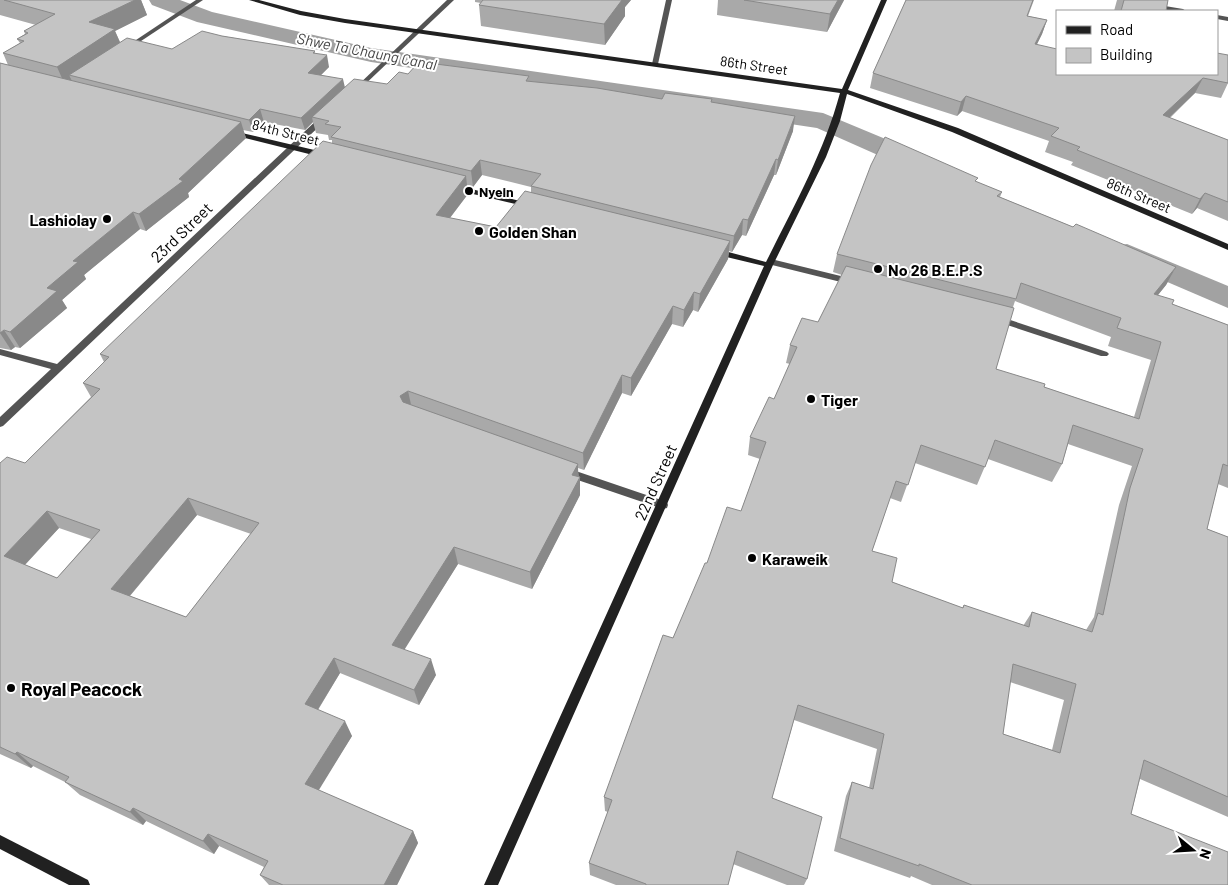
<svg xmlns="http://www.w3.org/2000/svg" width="1228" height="885" viewBox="0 0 1228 885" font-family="Barlow,sans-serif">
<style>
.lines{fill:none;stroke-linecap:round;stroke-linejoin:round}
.canal{fill:#a2a2a2;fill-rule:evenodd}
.lane{fill:#545454;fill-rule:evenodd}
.street{fill:#545454;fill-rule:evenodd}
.secondary{fill:#212121;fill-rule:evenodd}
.wall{fill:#a9a9a9;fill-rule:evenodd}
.shaded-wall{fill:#898989}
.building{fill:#c4c4c4;stroke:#898989;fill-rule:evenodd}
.poi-dot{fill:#000;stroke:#fff;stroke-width:2}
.labels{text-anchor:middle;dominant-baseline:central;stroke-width:4;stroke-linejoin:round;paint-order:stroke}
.far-street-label{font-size:14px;fill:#000;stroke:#fff}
.far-poi-label{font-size:14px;font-weight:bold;fill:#000;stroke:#fff;text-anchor:start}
.far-water-label{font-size:15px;font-style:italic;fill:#434343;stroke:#fff}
.poi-label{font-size:16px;font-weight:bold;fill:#000;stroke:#fff;text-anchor:start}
.street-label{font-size:16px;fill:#000;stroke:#fff}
.near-poi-label{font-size:19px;font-weight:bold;fill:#000;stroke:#fff;text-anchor:start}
</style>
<rect width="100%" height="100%" fill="#fff"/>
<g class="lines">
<g class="canal">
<path d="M149,0H180L212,12L371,48L823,113L936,160L940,166L936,172L926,174L916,172L817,128L371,62L197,22L152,5Z"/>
<path d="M1127,244L1228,286V308L1116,260L1112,253L1116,246Z"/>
</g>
<path class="lane" d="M666,0H672L658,64L655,66L652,64Z"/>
<g class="street">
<path d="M196,0H203L129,49L124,48Z"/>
<path d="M447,0H454L359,90H355V88Z"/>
<path d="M1153,4L1183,9L1186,11H1173L1151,7L1150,6Z"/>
<path d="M1217,15L1228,17V21L1217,19Z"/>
<path d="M320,117L327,119L3,426L0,427V417L51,369L0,355V349L57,364Z"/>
<path d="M771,259L853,279L857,282L853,285L768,264V260Z"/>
<path d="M998,316L1107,352L1109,354L1107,356H1101L995,321L994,319L995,317Z"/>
<path d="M567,468L667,502L668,505L667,508L663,509L563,475L562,472L563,469Z"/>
</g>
<g class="secondary">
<path d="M249,0H259L301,11L345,19L842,89L881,0H887L848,90L958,128L1228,244V250L952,132L847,94L840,121L826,157L773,265L498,885H484L764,266L714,254L713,252L717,249L766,262C794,206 824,152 840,93L345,23L300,15Z"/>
<path d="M229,130L327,153L328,155L327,157H321L229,134Z"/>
<path d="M452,185H455L528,203L532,205L528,207L452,189Z"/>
<path d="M0,835L88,880L90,885H69L0,849Z"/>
</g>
</g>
<g class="wall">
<path d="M0,0H141L147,15L115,31L120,42L172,49L222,36L315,51V53L329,67L321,75L345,87L387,84L425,66L529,82L662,99H712V102L793,131L776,175H774L746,236L742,235L732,252L729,251L728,259L698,312L693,310L683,327L672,324L631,396L622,393L584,470L578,468L580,495L532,589L458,564L404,649L436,675L419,705L340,673L318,710L352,736L318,790L413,831L418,843L397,885H269L260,875L264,867L219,846L214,854L146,821L143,825L80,795L65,782L33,766L31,768L0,754V463H25L91,397L83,383L104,362L100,354L332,144V140H329L328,135L316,133L313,122L305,130L264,122L253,132L243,130L246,138L188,193L189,197L146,231L140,229L84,275L86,279L62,300L67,308L20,348L15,347L11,350L0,348V63L8,65L3,53L20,43L17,39L25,34L24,31L36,25L0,15ZM482,175L531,187V192L496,227L450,218L468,194L467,185L473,187ZM197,515L251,534L186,617L130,596ZM59,528L91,539L57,578L25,565Z"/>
<path d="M475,0H631L625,7V16L605,45L481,26L479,5L481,3L475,2Z"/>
<path d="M718,0H844L827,32L717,15Z"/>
<path d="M906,0H1034L1028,16L1047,20L1042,34L1037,44L1057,74L1228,55V83L1221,98L1195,93L1170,118L1228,140V221L1197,208L1192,214L1071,165L1073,162L1045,152L1049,141L962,111L957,116L870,88L873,73Z"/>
<path d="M1117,0H1168L1166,11H1114Z"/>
<path d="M976,182L1002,192L1000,197L1073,227L1176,267L1166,285L1158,295L1172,304L1228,325V488L1218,484L1207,529L1228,537V817L1140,779L1131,814L1228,885H932L911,876L910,878L834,851L846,796L852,782L869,788L877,749L794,720L772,798L807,879L804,885H787L733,864L728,885H616L590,875L589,863L608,812L605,811L604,797L673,638L707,563L741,511L760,459L748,455L750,437L774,399L790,364L786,363L790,345L818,322L842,275L833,272L837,254ZM1015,301L1111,337L1108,346L1151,360L1134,417L1044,387L996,369L1013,307ZM1068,444L1132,466L1119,505L1094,617L1086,630L1032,612L1023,626L964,605L962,608L892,582L872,551L890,498L901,502L915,463L977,485L988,459L1052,482L1062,464ZM1010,682L1064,700L1052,750L1003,734Z"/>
</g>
<g class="shaded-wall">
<path d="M135,0H141L147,15L115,31L122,47L69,75L72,81L65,85L57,67L89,22Z"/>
<path d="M620,0H631L625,7V16L605,45L604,24Z"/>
<path d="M838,0H844L827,32L830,14Z"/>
<path d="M1047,20L1042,34L1030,58L1035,44Z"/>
<path d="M327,55L329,67L311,85L308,73Z"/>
<path d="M1203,78L1195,93L1156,130L1163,115Z"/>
<path d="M343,79L346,92L312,117L313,122L305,130L301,118Z"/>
<path d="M966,96L962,111L957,116L961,102Z"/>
<path d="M260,109L264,122L253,132L249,120Z"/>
<path d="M795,116L793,131L776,175L778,160Z"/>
<path d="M241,122L246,138L188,193L189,197L146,231L139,214L179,179Z"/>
<path d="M776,159L774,175L746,236L748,220Z"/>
<path d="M480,160L482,175L473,187L471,171Z"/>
<path d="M466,176L468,194L439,232L436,215Z"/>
<path d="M1205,193L1197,208L1192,214L1200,199Z"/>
<path d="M133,212L140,229L84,275L86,279L62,300L67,308L20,348L10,332L47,288L73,261Z"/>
<path d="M743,219L742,235L732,252L734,236Z"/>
<path d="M730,241L728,259L698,312L700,294Z"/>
<path d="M1176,267L1166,285L1144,312L1154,294Z"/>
<path d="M694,292L693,310L683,327L684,310Z"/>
<path d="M673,306L672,324L631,396V378Z"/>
<path d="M4,330L15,347L11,350L0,333Z"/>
<path d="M622,375V393L584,470L583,453Z"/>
<path d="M408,391L412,409L404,414L400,396Z"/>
<path d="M578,464V480L580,477V495L532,589L530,572L572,475Z"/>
<path d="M188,498L197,515L122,605L111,589Z"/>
<path d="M47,511L59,528L18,572L4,556Z"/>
<path d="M454,547L458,564L398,660L392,645Z"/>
<path d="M334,658L340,673L312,719L305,704Z"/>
<path d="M431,659L436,675L419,705L414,690Z"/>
<path d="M345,721L352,736L314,798L305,784Z"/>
<path d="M17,752L33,766L31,768L15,754Z"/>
<path d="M133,808L146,821L143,825L130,812Z"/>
<path d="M413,831L418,843L397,885H384Z"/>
<path d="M208,834L219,846L214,854L203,841Z"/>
</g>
<g class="building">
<path d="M4,0H135L89,22L115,29L57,67L3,53L24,41L17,39L28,33L24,31L55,14Z"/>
<path d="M483,0H622L604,24L479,5Z"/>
<path d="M744,0H838L830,14Z"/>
<path d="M906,0H1033L1027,16L1047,20L1035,44L1057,49V74H1217V53L1228,55V83L1203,78L1163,115L1228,140V202L1205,193L1200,199L1077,150L1080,147L1051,136L1059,128L966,96L961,102L873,73Z"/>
<path d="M1124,0H1168L1166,11H1121Z"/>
<path d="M202,31L222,36L315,51L313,53L327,55L308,73L343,79L301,118L260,109L249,120L69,75L127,38L172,49Z"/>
<path d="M0,63L241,122L179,179L183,181L139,214L133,212L73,261L78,262L47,288L57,291L10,332L4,330L0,333Z"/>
<path d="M428,63L529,76L526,81L597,88L662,99L665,93L712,99L711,102L795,116L778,160L776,159L748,220L743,219L734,236L531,186L541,174L480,160L471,171L331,137L341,127L325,124L329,121L312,117L354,79L387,84L399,72L408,74L417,64L425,66Z"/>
<path d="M885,137L978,178L975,181L1002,192L997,196L1073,227L1076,224L1176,267L1154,294L1174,300L1172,304L1228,325V466L1223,464L1207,529L1228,537V797L1144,760L1131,814L1228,852V885H972L919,864V866L840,838L852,782L873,789L884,734L798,705L772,798L822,817L807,879L737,851L728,885H646V884L589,863L612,800L604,797L663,635L673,638L705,563H707L727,507L741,511L766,442L750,437L769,397L774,399L797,347L790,345L802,318L818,322L846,266L1014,308L996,369L1045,384L1044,387L1139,419L1161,342L1117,328L1121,318L1021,283L1016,299L837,254L871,165ZM1073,425L1143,449L1130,488L1103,615L1098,613L1092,632L1032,612L1029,627L964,605L963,608L892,582L897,558L872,551L896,481L908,485L921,445L985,467L995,440L1062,464ZM1013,664L1076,684L1060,753L1003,734Z"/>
<path d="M323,141L466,176L436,215L496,227L525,191L730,241L700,294L694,292L684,310L673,306L631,378L622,375L583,453L408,391L400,396L403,402L578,464L572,475L580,477L530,572L454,547L392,645L431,659L414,690L334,658L305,704L345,721L305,784L413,831L384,885H283L260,875L268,861L208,834L203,841L133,808L130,812L65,782L69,777L17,752L15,754L0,747V463L7,457L25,463L100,389L83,383L109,357L100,354ZM188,498L259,523L186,617L111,589ZM47,511L100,530L57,578L4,556Z"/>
</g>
<g class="poi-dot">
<circle cx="469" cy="191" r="5"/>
<circle cx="107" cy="219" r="5"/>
<circle cx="479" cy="231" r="5"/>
<circle cx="878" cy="269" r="5"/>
<circle cx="811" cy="399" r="5"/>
<circle cx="752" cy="558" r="5"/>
<circle cx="11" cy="688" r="5"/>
</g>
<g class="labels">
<g class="far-street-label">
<text transform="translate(754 65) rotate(8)">86th Street</text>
<text transform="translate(286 132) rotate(14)">84th Street</text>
<text transform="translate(1139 195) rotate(23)">86th Street</text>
</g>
<g class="far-poi-label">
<text x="479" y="191">Nyein</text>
</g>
<g class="far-water-label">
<text transform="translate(367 51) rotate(11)">Shwe Ta Chaung Canal</text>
</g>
<g class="poi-label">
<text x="97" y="219" text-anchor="end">Lashiolay</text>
<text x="489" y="231">Golden Shan</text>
<text x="888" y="269">No 26 B.E.P.S</text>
<text x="821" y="399">Tiger</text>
<text x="762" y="558">Karaweik</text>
</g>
<g class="street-label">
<text transform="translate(181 232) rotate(-44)">23rd Street</text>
<text transform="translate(655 482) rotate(-66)">22nd Street</text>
</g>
<g class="near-poi-label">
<text x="21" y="688">Royal Peacock</text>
</g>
</g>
<rect x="1056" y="10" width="162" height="65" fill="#ffffff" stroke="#999999"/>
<rect x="1066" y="26" width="25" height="8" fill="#212121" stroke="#999999"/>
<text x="1100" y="35" font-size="15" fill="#000000">Road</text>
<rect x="1066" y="48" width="25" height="15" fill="#c4c4c4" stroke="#999999"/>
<text x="1100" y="60" font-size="15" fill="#000000">Building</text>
<g transform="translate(1193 850) rotate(108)" stroke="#ffffff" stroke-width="4" paint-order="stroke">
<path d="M0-4L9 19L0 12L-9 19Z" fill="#000000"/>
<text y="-8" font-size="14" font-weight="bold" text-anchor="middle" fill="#000000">N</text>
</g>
</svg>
